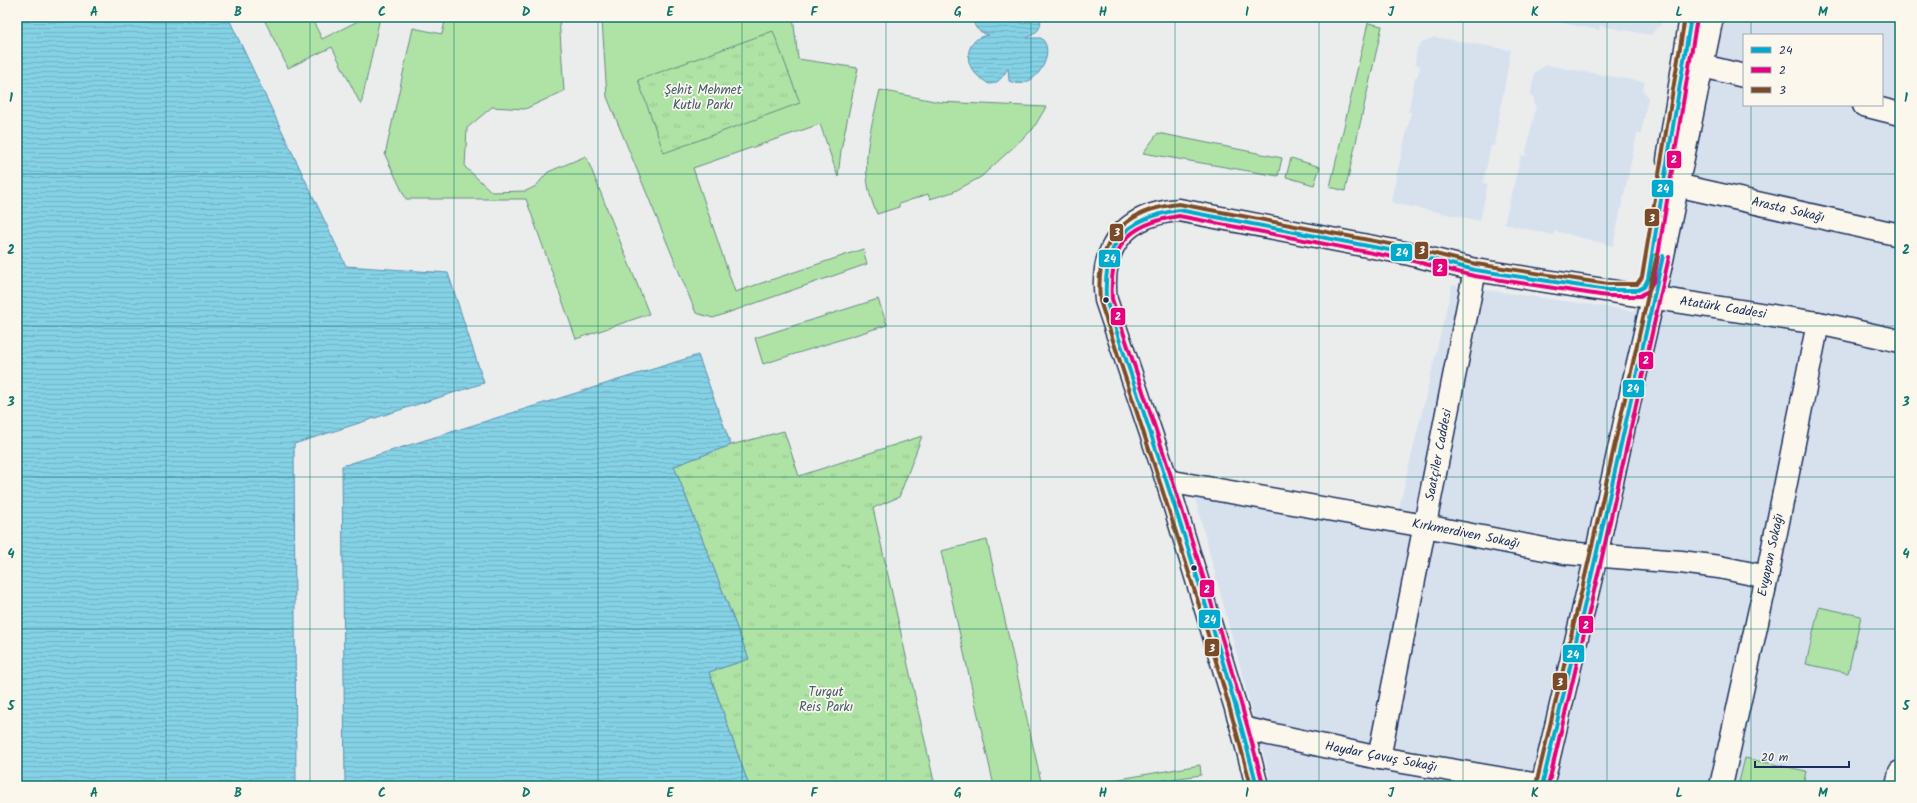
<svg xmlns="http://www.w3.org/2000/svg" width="1917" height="803" viewBox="0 0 1917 803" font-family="Kalam,sans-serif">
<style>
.built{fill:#d7e1ee;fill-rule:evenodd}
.green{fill:#afe3a5;stroke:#658982}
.park{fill:url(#park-tufts);stroke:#658982}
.water{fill:url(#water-rules);stroke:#5b90af}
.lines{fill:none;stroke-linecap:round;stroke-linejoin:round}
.minor-casing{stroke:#1b2f5e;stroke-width:25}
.major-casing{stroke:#1b2f5e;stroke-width:25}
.minor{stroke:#fbf7ec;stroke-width:22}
.major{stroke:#fbf7ec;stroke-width:22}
.bus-1-casing{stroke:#fbf7ec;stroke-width:7}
.bus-2-casing{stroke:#fbf7ec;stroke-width:7}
.bus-3-casing{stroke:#fbf7ec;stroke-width:7}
.bus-1{stroke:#00a9ce;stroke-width:4}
.bus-2{stroke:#e5007d;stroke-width:4}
.bus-3{stroke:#7a4b2a;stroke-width:4}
.grid{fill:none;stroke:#0f766e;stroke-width:1;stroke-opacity:0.55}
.bus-dot{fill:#1b2f5e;stroke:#fbf7ec;stroke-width:1.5}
.labels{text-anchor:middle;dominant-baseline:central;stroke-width:3.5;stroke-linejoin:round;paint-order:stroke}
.park-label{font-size:13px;fill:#405c70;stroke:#fbf7ec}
.street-label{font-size:13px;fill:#1b2f5e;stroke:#fbf7ec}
.line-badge{stroke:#fbf7ec;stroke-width:1.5}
.badge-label{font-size:11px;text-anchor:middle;font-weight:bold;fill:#fff}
.neatline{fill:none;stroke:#0f766e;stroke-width:1.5}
.grid-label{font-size:13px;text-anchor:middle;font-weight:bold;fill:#0f766e}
</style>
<defs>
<pattern id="park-tufts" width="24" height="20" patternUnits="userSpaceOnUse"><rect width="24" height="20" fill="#afe3a5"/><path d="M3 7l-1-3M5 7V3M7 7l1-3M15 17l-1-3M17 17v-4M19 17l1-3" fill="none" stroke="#96c390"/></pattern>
<pattern id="water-rules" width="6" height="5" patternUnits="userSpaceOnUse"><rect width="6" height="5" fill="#85d1e5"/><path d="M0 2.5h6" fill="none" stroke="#72b4c7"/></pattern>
</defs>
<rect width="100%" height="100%" fill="#ebeded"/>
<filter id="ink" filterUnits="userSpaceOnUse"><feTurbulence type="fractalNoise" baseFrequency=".025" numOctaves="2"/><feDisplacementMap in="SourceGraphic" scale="8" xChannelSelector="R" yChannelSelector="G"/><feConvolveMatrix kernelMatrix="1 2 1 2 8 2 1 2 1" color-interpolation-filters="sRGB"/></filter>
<g filter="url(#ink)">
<g class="built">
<path d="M1557,17H1662L1660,27H1657L1651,35L1600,26L1599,30L1593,29L1557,22Z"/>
<path d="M1694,17H1900V786H1272L1188,473L1398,512L1452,285L1635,311ZM1744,35H1882V105H1744Z"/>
<path d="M1434,37L1511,50L1494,146H1491L1483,183L1488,184L1480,221L1393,203L1391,200L1411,112H1408L1415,77H1417L1420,66L1415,64L1417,48L1423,42Z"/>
<path d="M1546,65L1645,82L1643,90L1648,97L1641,134H1637L1613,246L1555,231L1553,235L1504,224L1521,155L1525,156L1536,106L1534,105V98L1530,96L1535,72Z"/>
</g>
<g class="green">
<path d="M263,17H311L322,39L366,17H380L361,105L332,47L288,68Z"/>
<path d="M446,17H559L564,91L525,109L492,107L467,128L465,167L492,192L526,191L536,186L548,172L586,156L649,314L576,339L526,199H406L385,155L413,28L442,34Z"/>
<path d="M656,17H793L798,59L858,68L841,150L838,177L820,124L693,168L735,292L863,249L867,264L713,318L696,313L607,97L602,20L633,21Z"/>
<path d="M1368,23L1382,26L1345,191L1330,187Z"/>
<path d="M880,90L939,102L1046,107L1033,129L981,177L953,192L930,199L928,194L899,204V207L877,214C857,171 870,133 880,90Z"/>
<path d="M1158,133L1282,158L1278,176L1143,153Z"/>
<path d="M1291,158L1320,167L1314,185L1286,177Z"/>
<path d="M878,299L887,325L763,364L755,338Z"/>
<path d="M987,540L1042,786H994L941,551Z"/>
<path d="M1819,607L1861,616L1848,673L1806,664Z"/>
<path d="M1745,758L1806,771L1803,786H1738Z"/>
<path d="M1200,765L1201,775L1143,783V786H1115L1114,780Z"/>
</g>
<g class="park">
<path d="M773,31L800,103L664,153L638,80Z"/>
<path d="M784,431L799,476L922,436L899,497L873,508L935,786H749L709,672L749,659L674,466L731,445Z"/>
</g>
<g class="water">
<path d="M17,17H185L187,22L196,17H228L346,266L448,273L484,383L294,444L296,786H17Z"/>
<path d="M975,17H1006L1008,20V17H1021L1019,21L1023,24L1027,21L1026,17H1040C1043,29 1036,33 1027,38H1041C1058,51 1035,94 1009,81L1008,68C1003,76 999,84 989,84C983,80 978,77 974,72C962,57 970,36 989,35C980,32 971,28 975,17Z"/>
<path d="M698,355L731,445L674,466L749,659L709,672L749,786H345L342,466Z"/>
</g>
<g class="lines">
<defs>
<g id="minor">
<path d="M1703,66L1744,76"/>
<path d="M1864,105L1900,114"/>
<path d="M1676,185L1900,235"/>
<path d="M1167,481L1425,526L1565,553L1681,562L1719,567L1767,577"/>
<path d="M1242,728L1379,758L1545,786"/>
<path d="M1379,758L1475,270"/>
<path d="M1721,786L1767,577L1818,323"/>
<path d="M1897,786L1900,772"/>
</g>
<g id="major">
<path d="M1668,160L1691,17"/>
<path d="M1257,786L1242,728L1167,481L1106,300C1099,246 1126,214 1179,210L1410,254L1475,270L1818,323L1900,341"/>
<path d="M1542,786L1596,556L1634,380L1662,260L1712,17"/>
</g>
</defs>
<use href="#minor" class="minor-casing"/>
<use href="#major" class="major-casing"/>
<use href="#minor" class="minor"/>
<use href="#major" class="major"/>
<defs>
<g id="bus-1">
<path d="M1257,786C1215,622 1160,461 1106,300C1103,243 1122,219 1179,210L1410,254L1475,270L1608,290H1638L1644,287L1648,279L1691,17"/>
<path d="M1542,786L1596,556L1663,256"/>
</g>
<g id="bus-2">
<path d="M1263,784C1220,620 1166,459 1112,299C1109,246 1126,224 1179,216L1409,260L1474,276L1607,296H1640L1648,291L1654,280L1697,18"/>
<path d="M1548,786L1602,557L1669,257"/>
</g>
<g id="bus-3">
<path d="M1536,785L1590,555L1657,255"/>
<path d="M1251,786C1208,622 1153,462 1100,301C1095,243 1121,210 1179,204L1411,248L1476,264L1608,284H1637L1642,277L1685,17"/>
</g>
</defs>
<use href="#bus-1" class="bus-1-casing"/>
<use href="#bus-2" class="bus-2-casing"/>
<use href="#bus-3" class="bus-3-casing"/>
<use href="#bus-1" class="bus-1"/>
<use href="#bus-2" class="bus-2"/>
<use href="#bus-3" class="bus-3"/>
</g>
</g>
<path class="grid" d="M166,17V786M310,17V786M454,17V786M598,17V786M742,17V786M886,17V786M1031,17V786M1175,17V786M1319,17V786M1463,17V786M1607,17V786M1751,17V35M1751,105V786M17,174H1900M17,326H1900M17,477H1900M17,629H1900"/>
<g class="bus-dot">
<circle cx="1106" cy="300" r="3.5"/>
<circle cx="1194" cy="568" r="3.5"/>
</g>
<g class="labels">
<g class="park-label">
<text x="703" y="90">Şehit Mehmet<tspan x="703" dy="15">Kutlu Parkı</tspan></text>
<text x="826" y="692">Turgut<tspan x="826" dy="15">Reis Parkı</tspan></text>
</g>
<g class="street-label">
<text transform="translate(1788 210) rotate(13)">Arasta Sokağı</text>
<text transform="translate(1723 308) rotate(9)">Atatürk Caddesi</text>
<text transform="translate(1439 455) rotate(-79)">Saatçiler Caddesi</text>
<text transform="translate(1466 534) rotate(11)">Kırkmerdiven Sokağı</text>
<text transform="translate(1771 555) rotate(-78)">Evyapan Sokağı</text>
<text transform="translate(1381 757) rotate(11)">Haydar Çavuş Sokağı</text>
</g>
</g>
<g class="line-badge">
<rect x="1666" y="150" width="16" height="19" rx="4" fill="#e5007d"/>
<rect x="1651" y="179" width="23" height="19" rx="4" fill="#00a9ce"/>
<rect x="1644" y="208" width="16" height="19" rx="4" fill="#7a4b2a"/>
<rect x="1109" y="223" width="15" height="19" rx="4" fill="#7a4b2a"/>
<rect x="1414" y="241" width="15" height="19" rx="4" fill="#7a4b2a"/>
<rect x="1390" y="243" width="23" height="19" rx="4" fill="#00a9ce"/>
<rect x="1098" y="249" width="23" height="19" rx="4" fill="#00a9ce"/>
<rect x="1432" y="258" width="16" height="19" rx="4" fill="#e5007d"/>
<rect x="1110" y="307" width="16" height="19" rx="4" fill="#e5007d"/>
<rect x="1638" y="351" width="16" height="19" rx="4" fill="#e5007d"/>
<rect x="1622" y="379" width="23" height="19" rx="4" fill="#00a9ce"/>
<rect x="1199" y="579" width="16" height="19" rx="4" fill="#e5007d"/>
<rect x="1198" y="609" width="23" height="20" rx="4" fill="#00a9ce"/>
<rect x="1578" y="615" width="16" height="19" rx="4" fill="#e5007d"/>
<rect x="1204" y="638" width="16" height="19" rx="4" fill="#7a4b2a"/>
<rect x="1562" y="644" width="23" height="19" rx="4" fill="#00a9ce"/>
<rect x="1552" y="672" width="16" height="19" rx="4" fill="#7a4b2a"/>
</g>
<g class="badge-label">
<text x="1674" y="163">2</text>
<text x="1663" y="192">24</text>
<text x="1652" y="222">3</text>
<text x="1117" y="236">3</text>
<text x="1422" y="254">3</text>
<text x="1402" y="256">24</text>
<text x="1110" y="262">24</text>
<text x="1440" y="272">2</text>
<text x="1118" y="320">2</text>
<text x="1646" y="364">2</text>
<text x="1633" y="392">24</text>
<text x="1207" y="593">2</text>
<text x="1210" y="623">24</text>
<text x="1586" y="629">2</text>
<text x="1212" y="652">3</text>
<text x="1573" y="658">24</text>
<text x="1560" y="686">3</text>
</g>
<rect width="1917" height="803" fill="none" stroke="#fbf7ec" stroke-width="44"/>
<rect x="1743" y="34" width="140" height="72" fill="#fbf7ec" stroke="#a1a7b3"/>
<rect x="1751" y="47" width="20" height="6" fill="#00a9ce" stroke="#a1a7b3"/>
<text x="1779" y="54" font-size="12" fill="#1b2f5e">24</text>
<rect x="1751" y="67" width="20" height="6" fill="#e5007d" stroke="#a1a7b3"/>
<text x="1779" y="74" font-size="12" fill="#1b2f5e">2</text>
<rect x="1751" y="87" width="20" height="6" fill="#7a4b2a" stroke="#a1a7b3"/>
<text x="1779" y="94" font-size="12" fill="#1b2f5e">3</text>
<path d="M1755 761v6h94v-6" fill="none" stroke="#1b2f5e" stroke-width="2"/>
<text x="1761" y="761" font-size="12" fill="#1b2f5e" stroke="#fbf7ec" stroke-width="3" paint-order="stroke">20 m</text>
<rect x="22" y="22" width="1873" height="759" class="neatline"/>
<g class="grid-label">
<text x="94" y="16">A</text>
<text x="238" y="16">B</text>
<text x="382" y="16">C</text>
<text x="526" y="16">D</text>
<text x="670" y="16">E</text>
<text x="814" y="16">F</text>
<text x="958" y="16">G</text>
<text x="1103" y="16">H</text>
<text x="1247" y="16">I</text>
<text x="1391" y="16">J</text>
<text x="1535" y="16">K</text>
<text x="1679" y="16">L</text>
<text x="1823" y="16">M</text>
<text x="11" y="102">1</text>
<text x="1906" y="102">1</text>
<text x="11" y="254">2</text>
<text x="1906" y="254">2</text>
<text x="11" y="406">3</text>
<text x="1906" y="406">3</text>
<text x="11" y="558">4</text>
<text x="1906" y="558">4</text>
<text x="11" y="710">5</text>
<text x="1906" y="710">5</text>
<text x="94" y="797">A</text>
<text x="238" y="797">B</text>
<text x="382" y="797">C</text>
<text x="526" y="797">D</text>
<text x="670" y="797">E</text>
<text x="814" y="797">F</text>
<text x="958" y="797">G</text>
<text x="1103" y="797">H</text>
<text x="1247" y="797">I</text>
<text x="1391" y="797">J</text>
<text x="1535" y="797">K</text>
<text x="1679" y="797">L</text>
<text x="1823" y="797">M</text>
</g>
</svg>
